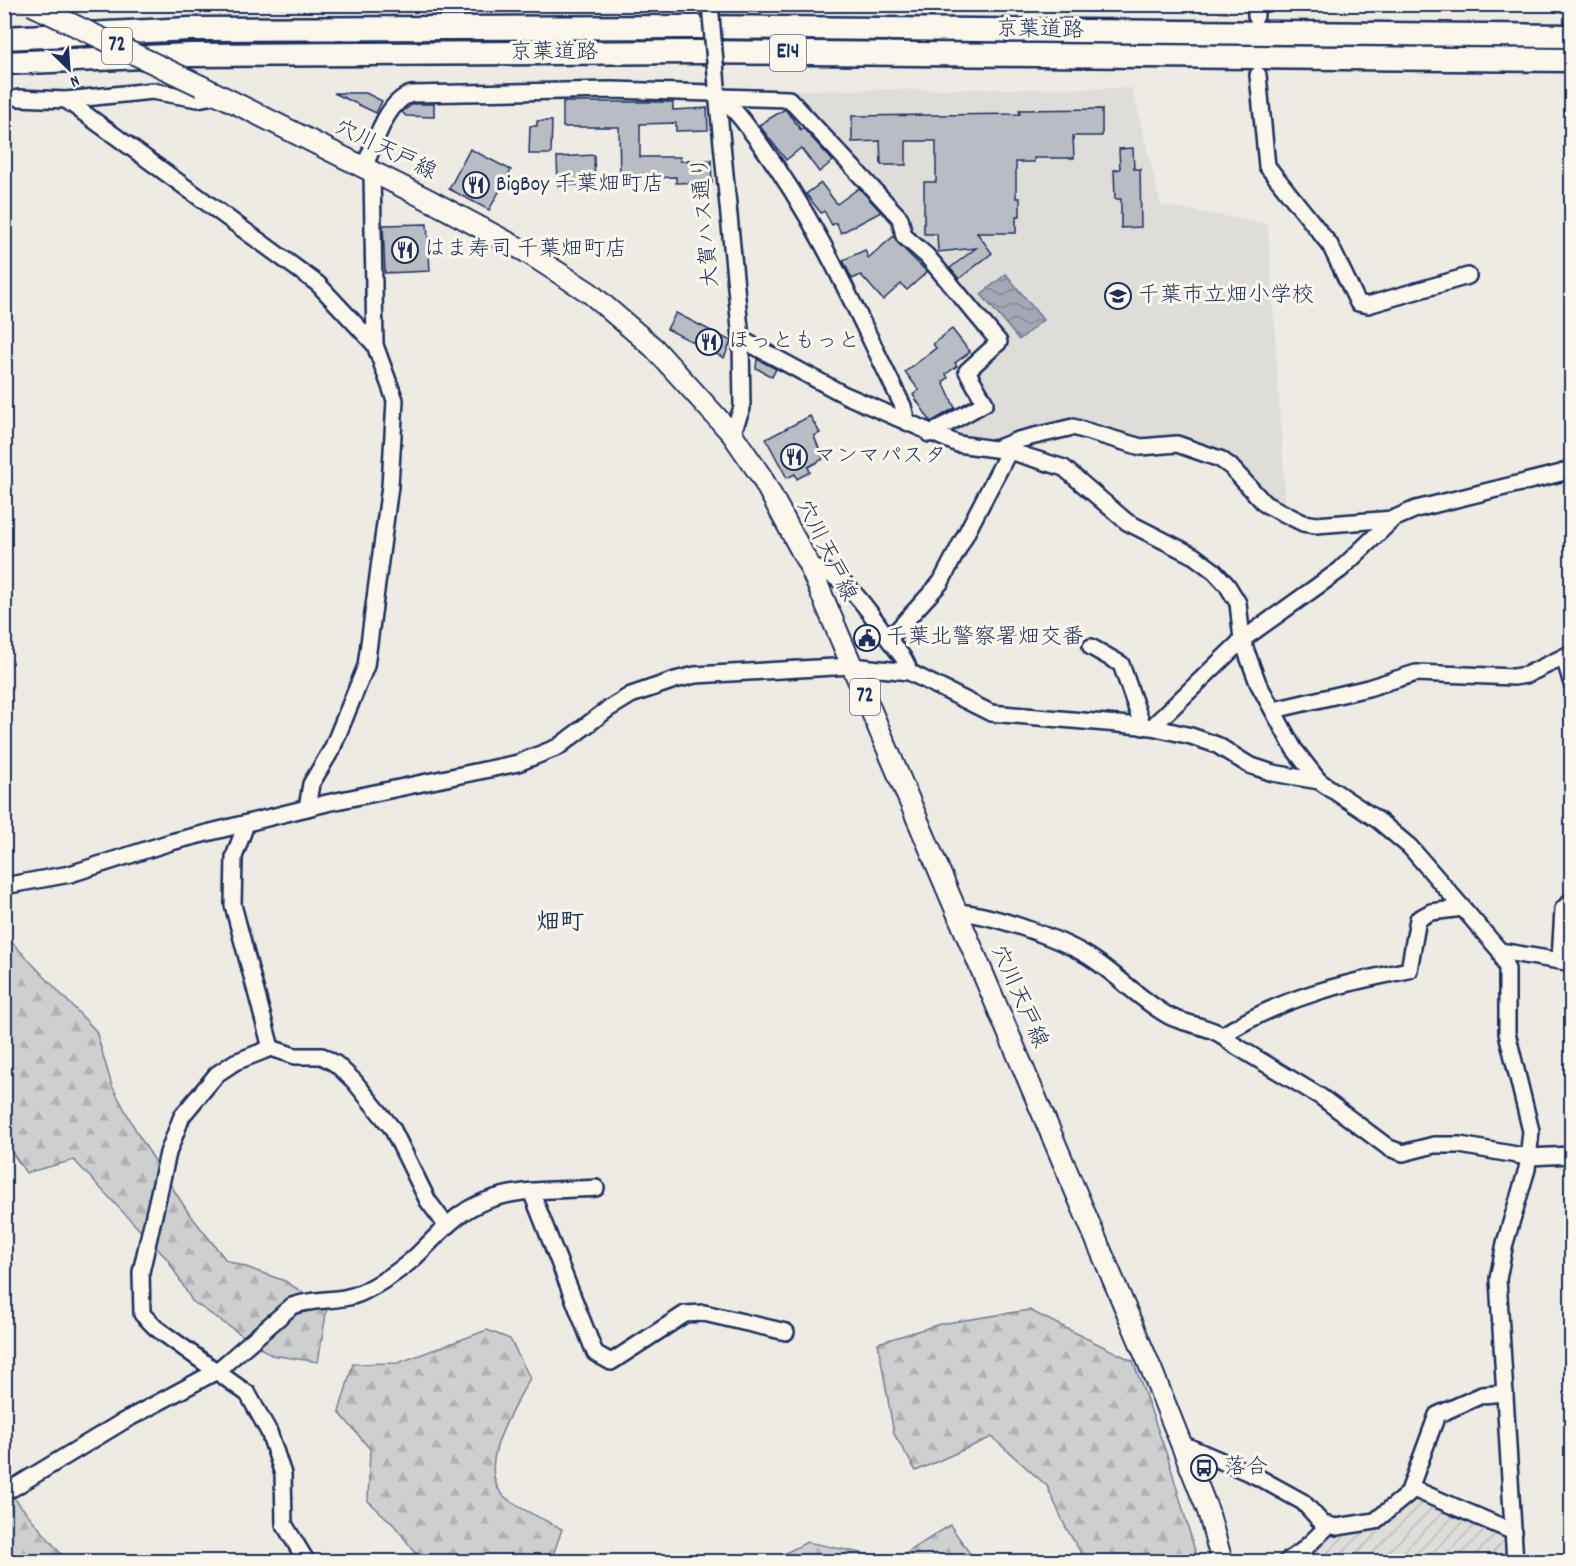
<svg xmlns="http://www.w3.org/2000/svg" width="1576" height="1566" viewBox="0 0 1576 1566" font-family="Dekko,'Klee One',sans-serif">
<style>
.built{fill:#deddda}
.industrial{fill:url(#industrial-furrows)}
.forest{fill:url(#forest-firs);stroke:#747f96;stroke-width:1.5}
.water{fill:url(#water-waves);stroke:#6d7892;stroke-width:1.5}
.building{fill:#b9bcc3;stroke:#1b2f5e;stroke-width:1.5}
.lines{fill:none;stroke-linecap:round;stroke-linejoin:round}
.minor-casing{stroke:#1b2f5e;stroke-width:20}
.major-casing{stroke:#1b2f5e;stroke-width:24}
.highway-casing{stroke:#1b2f5e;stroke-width:27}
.minor{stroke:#fbf7ec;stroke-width:15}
.major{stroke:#fbf7ec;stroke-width:20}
.highway{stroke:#fbf7ec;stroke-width:22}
.minor-bridge-casing{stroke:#1b2f5e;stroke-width:20;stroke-linecap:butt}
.major-bridge-casing{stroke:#1b2f5e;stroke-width:24;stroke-linecap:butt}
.minor-bridge{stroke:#fbf7ec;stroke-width:15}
.major-bridge{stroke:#fbf7ec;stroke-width:20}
.labels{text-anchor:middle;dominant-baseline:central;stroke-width:6;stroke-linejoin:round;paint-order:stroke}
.shield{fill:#fbf7ec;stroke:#5e6b89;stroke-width:1.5}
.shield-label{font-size:21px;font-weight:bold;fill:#1b2f5e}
.street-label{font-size:22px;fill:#1b2f5e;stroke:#fbf7ec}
.poi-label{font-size:22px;fill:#1b2f5e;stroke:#fbf7ec;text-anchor:start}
.neighbourhood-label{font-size:24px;font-weight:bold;fill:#1b2f5e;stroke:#fbf7ec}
</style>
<defs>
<pattern id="industrial-furrows" width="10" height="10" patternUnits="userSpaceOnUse" patternTransform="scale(1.5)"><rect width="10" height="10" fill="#deddda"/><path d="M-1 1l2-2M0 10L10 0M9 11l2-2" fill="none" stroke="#bebebe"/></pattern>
<pattern id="forest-firs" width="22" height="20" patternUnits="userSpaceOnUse" patternTransform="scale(1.5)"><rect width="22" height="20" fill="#cecfcf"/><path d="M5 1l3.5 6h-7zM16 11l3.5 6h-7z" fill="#b0b2b4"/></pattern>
<pattern id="water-waves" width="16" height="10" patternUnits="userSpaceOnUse" patternTransform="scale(1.5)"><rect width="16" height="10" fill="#a3a8b4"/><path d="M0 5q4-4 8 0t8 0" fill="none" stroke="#848996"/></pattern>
</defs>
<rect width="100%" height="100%" fill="#eeebe4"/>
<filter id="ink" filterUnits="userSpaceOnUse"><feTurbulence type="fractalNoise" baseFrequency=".0167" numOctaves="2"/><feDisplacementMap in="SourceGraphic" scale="12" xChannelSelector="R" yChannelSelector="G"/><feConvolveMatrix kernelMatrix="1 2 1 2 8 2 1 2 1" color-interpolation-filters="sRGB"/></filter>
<g filter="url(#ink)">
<path class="built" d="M1132,88L1161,205L1268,224L1286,509L1267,501L1221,453L1140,443L1071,423L1014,438H961L952,435L954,425L990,404L974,369L1004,344L907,233L905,213L791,90Z"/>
<path class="industrial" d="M1417,1498L1506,1537V1561L1307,1562L1331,1534L1377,1529Z"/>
<g class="forest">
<path d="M4,934L96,1031L112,1086L139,1136L188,1212L226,1260L285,1281L327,1308L318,1362L271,1355L192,1301L168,1260L74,1160L26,1173L5,1142Z"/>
<path d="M1029,1310L1133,1361L1168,1458L1198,1561H1086L1066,1528L1047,1486L992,1437L916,1471L894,1434L878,1343L940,1324Z"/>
<path d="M487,1330L510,1339L530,1378C515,1406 473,1469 505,1497C520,1510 544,1519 562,1529L551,1561H422L394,1525L368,1501L370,1449L339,1412L353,1364L398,1363Z"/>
<path d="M4,1486L67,1561H5Z"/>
<path d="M950,1525L975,1561H770L807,1542L896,1560Z"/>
</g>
<path class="water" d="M1006,274L1043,320L1019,340L981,294Z"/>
<g class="building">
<path d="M334,93H366L382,101L376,113Z"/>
<path d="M563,102H673V110L707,108L708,130L676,131V123L640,124V157H680V161L711,160L712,182L676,183V177L620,179L619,127H563Z"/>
<path d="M413,104H434V117L406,116L402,112Z"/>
<path d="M785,109L801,130L803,128L833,161L819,172L801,148L786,160L759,125Z"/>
<path d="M1102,109V136H1073L1074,158H1034V162H1016V198H1020V216H1016V233H977L992,253L959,279L950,268L976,248L938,252L937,234H924V182H936V141H906V165H881L880,141L852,142V116L1020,114L1019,110Z"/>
<path d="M537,121H552L551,154H529L530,126H537Z"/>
<path d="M1133,148L1134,169H1140L1141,227L1121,228V199H1115L1114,170L1120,169L1119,149Z"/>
<path d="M470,149L511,170L489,210L449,189Z"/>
<path d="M594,155L595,184L558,186L557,157Z"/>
<path d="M821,183L837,204L859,188L881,212L841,233L836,223L832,225L824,211L821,213L806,194Z"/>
<path d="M427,224L430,271L385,273L383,225Z"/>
<path d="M894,236L898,243L927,272L907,290L901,284L883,300L861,275L852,279L843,260L865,250L868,258Z"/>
<path d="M676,313L731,341L724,358L667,329Z"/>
<path d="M952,329L970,352L955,363L957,366L946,374L948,378L943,382L955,408L931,422L913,395L919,390L905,372L936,348L933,344Z"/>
<path d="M757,359L776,369L772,377L756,368Z"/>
<path d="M810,416L820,433L814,436L823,459L808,467L810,472L797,479L795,474L787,478L766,439Z"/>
</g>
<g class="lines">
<defs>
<g id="minor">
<path d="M1256,16V4"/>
<path d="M1258,75L1267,166L1330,245L1358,303L1368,305L1468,276"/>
<path d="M717,92L741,339L742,408L732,434"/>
<path d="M718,97L789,99L900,218L904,236L927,256L999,342L967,371L985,403L929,434"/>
<path d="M18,98L66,100L152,91L198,99L219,95"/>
<path d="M66,100L318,284L375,345"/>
<path d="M364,167C375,145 385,102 411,94L612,90L711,93C734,105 746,125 761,145C820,225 859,318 903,406L907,422L958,444L1009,451L1064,468L1127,522L1194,556L1214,571L1227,585L1238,603L1242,640L1258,683L1294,749L1319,781"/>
<path d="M741,339L845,395L907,422"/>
<path d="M998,448L1018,440L1073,427L1141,447L1177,444L1220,459L1230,466L1265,504L1303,523L1316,525L1393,519L1416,509L1561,473L1572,467"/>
<path d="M810,567C848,574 869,612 890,641C897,651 907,659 909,672"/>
<path d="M889,639L941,582L1009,451"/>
<path d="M1091,647L1121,664L1143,727"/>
<path d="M1564,657L1572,684"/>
<path d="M1274,710L1368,688L1416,673L1514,677L1526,675L1572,653"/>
<path d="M1152,727L1242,640L1340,570L1393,519"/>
<path d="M307,808L311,784L332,749L366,666L390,486L395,400L375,345L372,172"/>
<path d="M246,824L234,857L233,905L271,1048"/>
<path d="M4,886L70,874L171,842L327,803L518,763L558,747L608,709L631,695L675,680L695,675L852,666L909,672L991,713L1152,727L1191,736L1217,745L1249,765L1273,773L1319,781L1379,821L1410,847L1500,951L1507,969V1033L1531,1131L1527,1169L1505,1243L1498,1279L1515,1562"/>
<path d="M955,912C989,913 1059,938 1088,956C1117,974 1140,1000 1169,1016C1189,1026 1216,1026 1231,1043L1321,1097L1389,1148L1403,1153L1434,1145H1460L1528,1157L1572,1155"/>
<path d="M1500,951L1572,963"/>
<path d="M1560,960L1563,909L1572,900"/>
<path d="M1223,1035C1280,998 1343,983 1409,970L1418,919L1431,912L1463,908"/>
<path d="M531,1191L595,1353L611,1362L685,1314L704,1313L786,1332"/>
<path d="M1182,1444L1254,1475L1303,1502L1323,1524L1337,1527L1375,1521L1408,1494L1437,1415L1482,1395L1505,1393"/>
<path d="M1411,1488L1514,1532"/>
<path d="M4,1490L13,1488L122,1422L217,1371L292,1306C315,1297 341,1303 363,1292C381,1283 398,1272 413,1259C435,1239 454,1213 483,1202C519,1187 559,1191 596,1188"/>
<path d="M307,1562L284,1524L283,1474L269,1432L248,1394L156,1328L142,1314L141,1272L168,1153L182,1116L217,1074L235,1062L271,1048L295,1056H322L336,1064L354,1081L392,1128L428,1201L446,1225"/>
<path d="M1286,1562L1302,1551L1329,1525"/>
</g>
<path id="major" d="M201,86L431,201L528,253L590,293L654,348L732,434L761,476L810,567L1152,1371L1208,1511L1222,1562"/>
<g id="highway">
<path d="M4,38L190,29L694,27L1572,36"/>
<path d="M4,63L191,55L695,52L1572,60"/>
</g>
</defs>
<use href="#minor" class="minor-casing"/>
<use href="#major" class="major-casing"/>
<use href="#highway" class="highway-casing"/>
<use href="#minor" class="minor"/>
<use href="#major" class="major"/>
<use href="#highway" class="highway"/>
<defs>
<path id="minor-bridge" d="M710,4L717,86"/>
<path id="major-bridge" d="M32,5L201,86"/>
</defs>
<use href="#minor-bridge" class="minor-bridge-casing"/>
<use href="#major-bridge" class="major-bridge-casing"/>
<use href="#minor-bridge" class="minor-bridge"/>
<use href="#major-bridge" class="major-bridge"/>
</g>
</g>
<defs>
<symbol id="restaurant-ring" viewBox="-11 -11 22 22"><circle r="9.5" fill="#fbf7ec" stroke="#1b2f5e" stroke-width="1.5"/><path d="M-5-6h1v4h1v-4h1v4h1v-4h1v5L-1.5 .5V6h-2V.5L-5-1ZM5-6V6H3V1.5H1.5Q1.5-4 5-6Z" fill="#1b2f5e"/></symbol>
<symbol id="school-ring" viewBox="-11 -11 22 22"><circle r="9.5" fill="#fbf7ec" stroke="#1b2f5e" stroke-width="1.5"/><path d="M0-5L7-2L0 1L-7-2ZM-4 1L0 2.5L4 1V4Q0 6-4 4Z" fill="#1b2f5e"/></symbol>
<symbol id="civic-ring" viewBox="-11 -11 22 22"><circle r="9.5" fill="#fbf7ec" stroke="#1b2f5e" stroke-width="1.5"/><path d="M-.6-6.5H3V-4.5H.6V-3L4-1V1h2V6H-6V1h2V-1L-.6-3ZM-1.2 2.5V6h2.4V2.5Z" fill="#1b2f5e"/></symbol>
<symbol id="bus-ring" viewBox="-11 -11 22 22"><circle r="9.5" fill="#fbf7ec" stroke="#1b2f5e" stroke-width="1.5"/><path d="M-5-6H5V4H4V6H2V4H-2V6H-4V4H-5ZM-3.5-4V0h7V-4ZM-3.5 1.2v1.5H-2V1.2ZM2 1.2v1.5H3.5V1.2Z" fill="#1b2f5e"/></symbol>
</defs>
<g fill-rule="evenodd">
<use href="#restaurant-ring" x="461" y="170" width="30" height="30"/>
<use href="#restaurant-ring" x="390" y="235" width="30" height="30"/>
<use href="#school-ring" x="1103" y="281" width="30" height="30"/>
<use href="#restaurant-ring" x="694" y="327" width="30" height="30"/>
<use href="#restaurant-ring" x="779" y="442" width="30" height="30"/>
<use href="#civic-ring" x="852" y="623" width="30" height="30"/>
<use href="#bus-ring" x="1189" y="1453" width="30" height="30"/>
</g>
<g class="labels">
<g class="shield">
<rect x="102" y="28" width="30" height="36" rx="4.5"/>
<rect x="770" y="35" width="36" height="36" rx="4.5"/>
<rect x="850" y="679" width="30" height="36" rx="4.5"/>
</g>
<g class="shield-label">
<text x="117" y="46">72</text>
<text x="788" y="53">E14</text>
<text x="865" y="697">72</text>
</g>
<g class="street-label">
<text transform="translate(1040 31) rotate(1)">京葉道路</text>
<text x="554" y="53">京葉道路</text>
<text transform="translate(385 151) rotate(26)">穴川天戸線</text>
<text transform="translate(707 222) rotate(-95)">大賀ハス通り</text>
<text transform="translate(825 551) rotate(64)">穴川天戸線</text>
<text transform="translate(1018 997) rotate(66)">穴川天戸線</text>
</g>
<g class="poi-label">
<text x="496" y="185">BigBoy 千葉畑町店</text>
<text x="424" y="250">はま寿司 千葉畑町店</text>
<text x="1138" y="296">千葉市立畑小学校</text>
<text x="728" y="342">ほっともっと</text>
<text x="814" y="457">マンマパスタ</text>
<text x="886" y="638">千葉北警察署畑交番</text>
<text x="1224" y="1468">落合</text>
</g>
<g class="neighbourhood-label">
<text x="560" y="924">畑町</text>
</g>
</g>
<rect width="1576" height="1566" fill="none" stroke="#fbf7ec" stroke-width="24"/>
<rect x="12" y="12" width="1552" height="1542" fill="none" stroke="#1b2f5e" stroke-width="2" filter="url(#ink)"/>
<g transform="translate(69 69) rotate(155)" stroke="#fbf7ec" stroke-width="4.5" paint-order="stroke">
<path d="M0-4.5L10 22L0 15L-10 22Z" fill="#1b2f5e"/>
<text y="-9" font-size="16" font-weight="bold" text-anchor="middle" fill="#1b2f5e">N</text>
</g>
</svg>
